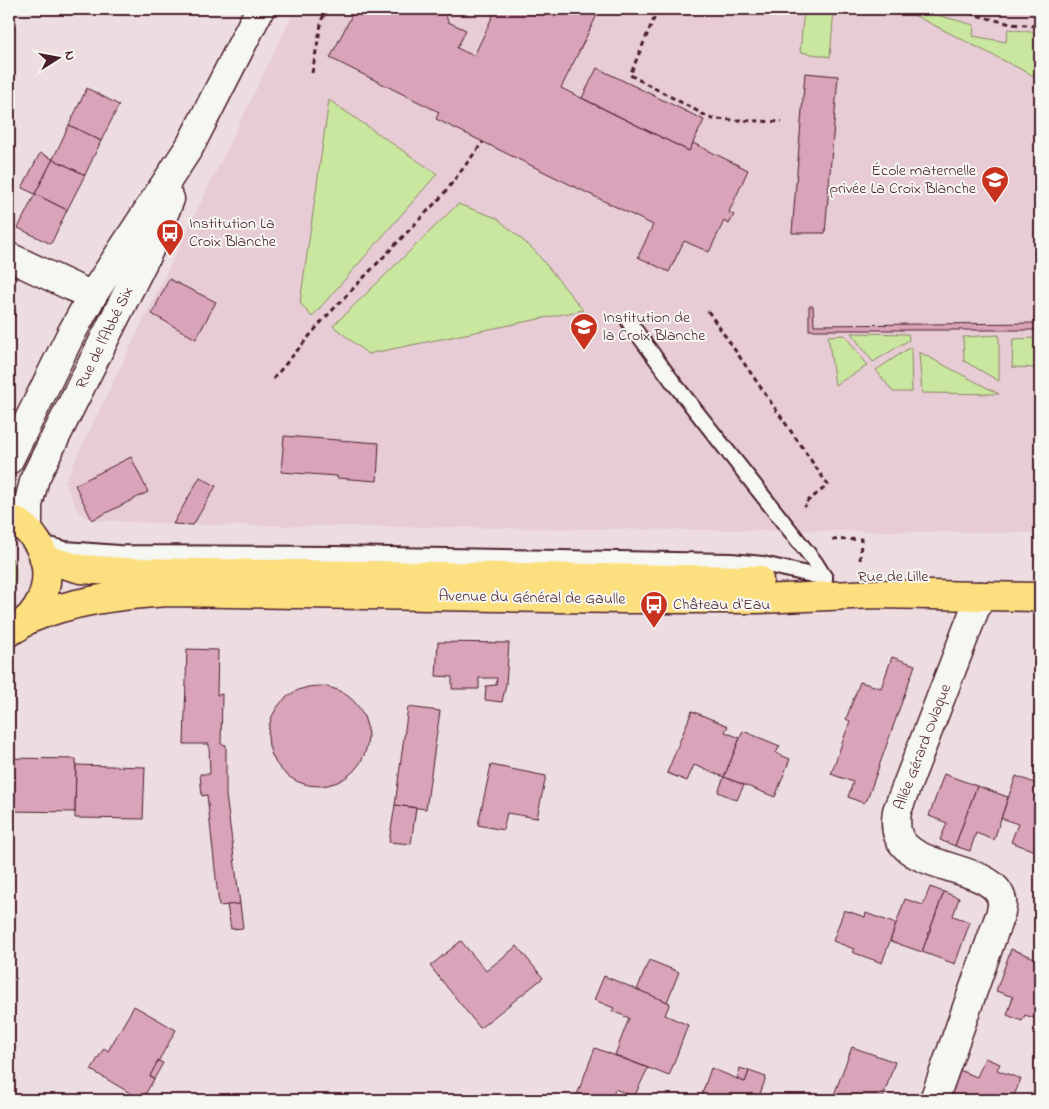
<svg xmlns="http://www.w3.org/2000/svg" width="1049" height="1109" viewBox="0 0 1049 1109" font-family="'Indie Flower',sans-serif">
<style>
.built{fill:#e7ccd5}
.green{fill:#c9e79f;stroke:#8a8365}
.building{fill:#d9a3ba;stroke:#4a1f2b}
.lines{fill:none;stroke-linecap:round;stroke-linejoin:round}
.lane-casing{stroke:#4a1f2b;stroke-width:18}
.street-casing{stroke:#4a1f2b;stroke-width:31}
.secondary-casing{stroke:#4a1f2b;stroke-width:31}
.primary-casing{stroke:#4a1f2b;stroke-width:31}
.path{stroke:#4a1f2b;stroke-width:3;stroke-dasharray:5 4;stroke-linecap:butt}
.lane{stroke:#f6f6f2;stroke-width:14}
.street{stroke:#f6f6f2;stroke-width:28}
.secondary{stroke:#f6f6f2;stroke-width:28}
.primary{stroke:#fce080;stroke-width:28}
.labels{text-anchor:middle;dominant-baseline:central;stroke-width:4;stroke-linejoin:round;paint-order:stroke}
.poi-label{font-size:16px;fill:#4a1f2b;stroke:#f6f6f2;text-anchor:start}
.street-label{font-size:16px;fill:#4a1f2b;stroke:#f6f6f2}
</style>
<rect width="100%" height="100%" fill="#eddde1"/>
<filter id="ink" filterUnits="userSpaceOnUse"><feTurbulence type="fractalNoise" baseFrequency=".02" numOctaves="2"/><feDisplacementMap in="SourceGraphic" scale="10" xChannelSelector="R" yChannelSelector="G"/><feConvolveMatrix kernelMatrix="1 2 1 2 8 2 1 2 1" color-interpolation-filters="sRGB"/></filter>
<g filter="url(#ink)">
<path class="built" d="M295,9H1040V533L193,525L92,520L78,513L65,481Z"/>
<g class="green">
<path d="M804,9H834L830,57L800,52Z"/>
<path d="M902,9H920L926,12L974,25L973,36L1006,42L1008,29L1038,33L1036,48L1040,49V79Z"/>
<path d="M329,100L437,174L312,317L300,303Z"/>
<path d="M458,204L497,218L535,251L583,310L368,354L333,326Z"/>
<path d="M851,333L908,334L909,340L873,362Z"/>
<path d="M845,335L867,366L835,385L828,336Z"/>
<path d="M999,335V381L964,361L963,337Z"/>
<path d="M1040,338V368L1012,367L1013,339Z"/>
<path d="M911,347L912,392H893L876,370Z"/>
<path d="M919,352L999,394L922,393Z"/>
<path d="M9,554C18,566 18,582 9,594Z"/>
</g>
<g class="building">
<path d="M355,9H444L448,22L466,30L457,48L474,56L496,9H600L561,88L689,151L693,143L748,170L729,212L734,215L729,224L724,221L709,252L684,241L669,272L638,257L653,225L436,119L439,112L330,58Z"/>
<path d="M597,68L704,120L689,151L582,98Z"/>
<path d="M805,73L838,76L825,233H792Z"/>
<path d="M87,88L119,105L101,141L69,125Z"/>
<path d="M69,125L101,141L85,175L53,159Z"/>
<path d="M40,153L53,159L35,194L22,188Z"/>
<path d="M53,159L85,175L67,210L35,194Z"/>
<path d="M35,194L67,210L51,244L18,228Z"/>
<path d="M169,279L216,302L196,339L152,314Z"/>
<path d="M809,306H813L814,325L1040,323V330H809Z"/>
<path d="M9,309L16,313L9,328Z"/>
<path d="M284,436L379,443L377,481L337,478V476L281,472Z"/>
<path d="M131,457L148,492L92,520L75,485Z"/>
<path d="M200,477L216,486L193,525L173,524Z"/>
<path d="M438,642L509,643L506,684L502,702L485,700L486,686L496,685L497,678H479V689H452V677L436,676Z"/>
<path d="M187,649L218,650L217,695L222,694L221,744L226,745V795L240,904L219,906L207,795L202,796L200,774H210L209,744H184Z"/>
<path d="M892,657L915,665L867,800L863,803L848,797L853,782L831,774L850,721L846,719L860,682L881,688Z"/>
<circle cx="318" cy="736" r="50"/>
<path d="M408,707L440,711L426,809L395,805Z"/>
<path d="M692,711L728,726L725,732L740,738L724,777L694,765L687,781L667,773Z"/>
<path d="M743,731L780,746L776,753L790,759L775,797L724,777Z"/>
<path d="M9,758L76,759L75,812L9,811Z"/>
<path d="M76,765L145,767L143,819L75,818Z"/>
<path d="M491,765L546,776L537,818L507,813L503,830L478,825Z"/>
<path d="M944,774L977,786L955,846L940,840L947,823L929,816Z"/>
<path d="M1016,776L1040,785V853L1011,842L1018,824L1001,818Z"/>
<path d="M724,777L744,785L737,800L718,792Z"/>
<path d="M977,786L1008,797L994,840L976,833L970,851L955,846Z"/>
<path d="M395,805L416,808L411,844L389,842Z"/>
<path d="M930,887L944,892L922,952L890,941L905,899L923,905Z"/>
<path d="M944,892L959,898L953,916L970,922L955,964L922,952Z"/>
<path d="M240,904L243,928L231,929L227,905Z"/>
<path d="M844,910L865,917L866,913L896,924L882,963L852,952L854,949L833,941Z"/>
<path d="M461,941L486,971L517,946L543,978L480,1028L430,966Z"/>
<path d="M1011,949L1040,960V1020L1025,1015L1022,1021L1007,1015L1013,997L996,991Z"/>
<path d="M649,960L679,972L667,1002L637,990Z"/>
<path d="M604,976L670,1003L665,1015L688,1025L669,1076L615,1055L629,1018L612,1011L614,1008L594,1000Z"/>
<path d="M134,1006L176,1030L150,1076L154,1079L142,1100L91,1070L104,1048L108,1051Z"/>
<path d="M852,1047L895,1062L882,1100H832Z"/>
<path d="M595,1048L648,1068L634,1097L615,1089L612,1100H575Z"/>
<path d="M985,1058L1000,1064L997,1070L1021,1079L1012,1100H948L959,1070L977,1077Z"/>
<path d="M158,1061L163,1063L154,1079L150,1076Z"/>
<path d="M711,1068L745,1082L749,1071L766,1077L758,1100H700Z"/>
<path d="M740,1068L749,1071L745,1082L737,1079Z"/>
</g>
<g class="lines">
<defs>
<g id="lane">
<path d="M629,322L673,382L815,562L825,578"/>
<path d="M38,542L65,549L119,553L335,554L731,561L763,564L825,578"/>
</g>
<g id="street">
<path d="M9,257L92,296"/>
<path d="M934,1100L1001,912C1001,909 1003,904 1002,901C995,864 911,872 898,835C895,827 896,819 897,811L980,596"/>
</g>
<g id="secondary">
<path d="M9,460L71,334L92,296L190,146L260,9"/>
<path d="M28,530V505L35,478L149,250L170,199"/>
</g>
<g id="primary">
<path d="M9,518C59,541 59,608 9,632"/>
<path d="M44,559L81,569L125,572L759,580"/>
<path d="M27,620C71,601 119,595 168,592L623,599H759L876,594L1040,597"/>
</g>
</defs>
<use href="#lane" class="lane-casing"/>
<use href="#street" class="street-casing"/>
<use href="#secondary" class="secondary-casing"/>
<use href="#primary" class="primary-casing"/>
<g class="path">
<path d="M658,9L630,75L712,119L782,122"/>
<path d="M952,9L1011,24L1040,26"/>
<path d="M312,73L322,19L327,9"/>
<path d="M708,311L828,485L804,504L806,507"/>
<path d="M273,379L323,320L442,196L483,142"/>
<path d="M832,540L861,539L860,563"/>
</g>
<use href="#lane" class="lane"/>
<use href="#street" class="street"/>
<use href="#secondary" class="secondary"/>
<use href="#primary" class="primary"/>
</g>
</g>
<defs>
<symbol id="school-pin" viewBox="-11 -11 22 30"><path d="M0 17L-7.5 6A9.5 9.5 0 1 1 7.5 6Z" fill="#c8321e" stroke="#f6f6f2"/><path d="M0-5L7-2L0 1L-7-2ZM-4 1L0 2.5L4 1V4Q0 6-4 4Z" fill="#fff"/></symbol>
<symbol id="bus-pin" viewBox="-11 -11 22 30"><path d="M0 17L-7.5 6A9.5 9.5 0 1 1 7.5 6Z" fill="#c8321e" stroke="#f6f6f2"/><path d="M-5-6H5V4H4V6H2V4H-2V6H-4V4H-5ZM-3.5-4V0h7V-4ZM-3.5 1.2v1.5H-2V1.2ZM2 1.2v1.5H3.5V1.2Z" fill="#fff"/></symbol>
</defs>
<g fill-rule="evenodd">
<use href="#school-pin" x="979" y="164" width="32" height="43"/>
<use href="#bus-pin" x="154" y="217" width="32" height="43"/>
<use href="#school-pin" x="568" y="311" width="32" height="43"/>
<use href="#bus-pin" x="638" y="589" width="32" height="43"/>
</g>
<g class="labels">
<g class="poi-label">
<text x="976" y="171" text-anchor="end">École maternelle<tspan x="976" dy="18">privée La Croix Blanche</tspan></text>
<text x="189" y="224">Institution La<tspan x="189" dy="18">Croix Blanche</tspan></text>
<text x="603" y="318">Institution de<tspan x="603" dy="18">la Croix Blanche</tspan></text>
<text x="673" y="605">Château d'Eau</text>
</g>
<g class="street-label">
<text transform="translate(105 338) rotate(-64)">Rue de l'Abbé Six</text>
<text x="893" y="577">Rue de Lille</text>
<text transform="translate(532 598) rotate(1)">Avenue du Général de Gaulle</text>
<text transform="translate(923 747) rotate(-69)">Allée Gérard Ovlaque</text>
</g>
</g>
<rect width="1049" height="1109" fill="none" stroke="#f6f6f2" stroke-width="30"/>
<rect x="15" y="15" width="1019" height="1079" fill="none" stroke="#4a1f2b" stroke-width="2" filter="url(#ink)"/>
<g transform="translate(58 58) rotate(79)" stroke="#f6f6f2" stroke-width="4" paint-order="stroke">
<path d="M0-4L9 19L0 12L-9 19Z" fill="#4a1f2b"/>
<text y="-8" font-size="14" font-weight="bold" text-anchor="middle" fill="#4a1f2b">N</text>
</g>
</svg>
